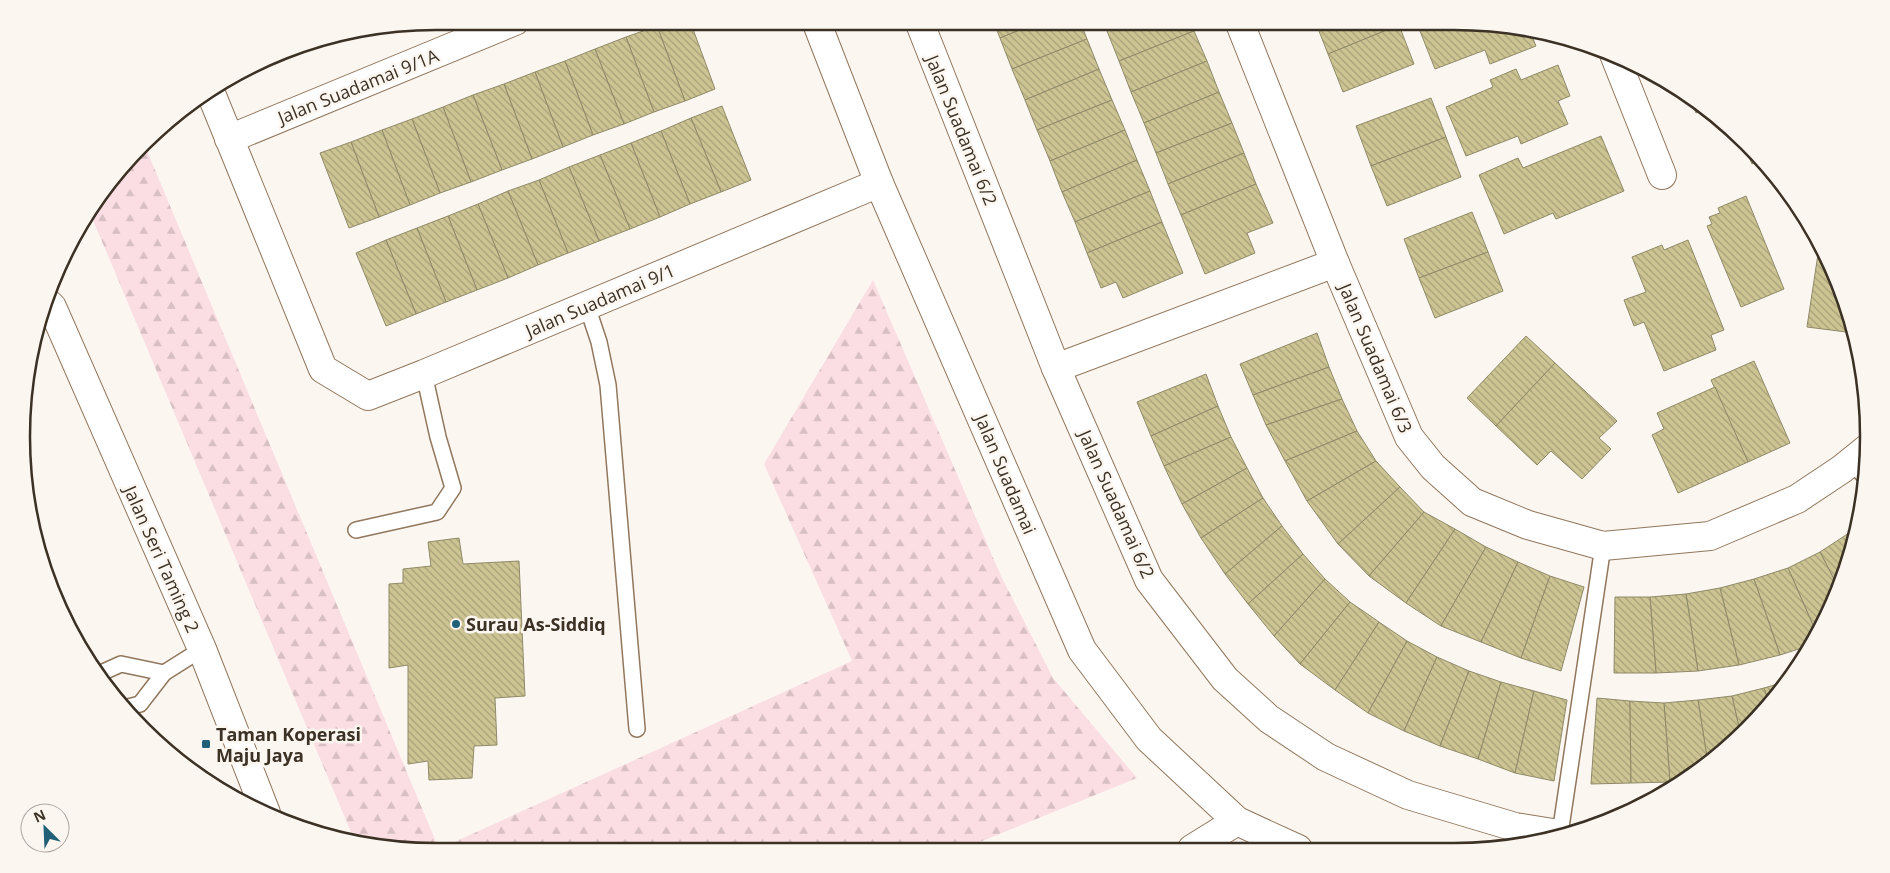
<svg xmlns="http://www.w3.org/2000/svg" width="1890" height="873" viewBox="0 0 1890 873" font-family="'Open Sans',sans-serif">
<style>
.forest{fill:url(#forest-firs)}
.building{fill:url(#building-back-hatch);stroke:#8f8a68}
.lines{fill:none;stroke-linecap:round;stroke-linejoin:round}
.service-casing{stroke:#90775d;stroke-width:18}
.minor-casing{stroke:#90775d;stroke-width:30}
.tertiary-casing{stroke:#90775d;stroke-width:30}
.service{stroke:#fff;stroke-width:15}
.minor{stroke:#fff;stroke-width:28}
.tertiary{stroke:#fff;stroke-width:28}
.poi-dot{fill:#216076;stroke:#fcf6f1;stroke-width:2}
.labels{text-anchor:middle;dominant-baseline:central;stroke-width:5;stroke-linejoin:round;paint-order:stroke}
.street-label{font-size:18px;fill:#3b3125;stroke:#fcf6f1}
.poi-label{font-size:18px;font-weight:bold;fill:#3b3125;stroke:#fcf6f1;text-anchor:start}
.rim{fill:none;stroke:#3b3125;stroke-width:2.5}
</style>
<defs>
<pattern id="forest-firs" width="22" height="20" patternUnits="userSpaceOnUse" patternTransform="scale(1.25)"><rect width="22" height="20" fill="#fbdee3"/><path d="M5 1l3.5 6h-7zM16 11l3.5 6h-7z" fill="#d8bfc3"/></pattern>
<pattern id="building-back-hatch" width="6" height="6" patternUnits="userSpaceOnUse" patternTransform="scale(1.25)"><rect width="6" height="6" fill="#ccc493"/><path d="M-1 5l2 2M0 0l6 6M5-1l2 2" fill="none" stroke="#a7a078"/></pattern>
</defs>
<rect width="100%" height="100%" fill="#fcf6f1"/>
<path class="forest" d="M145,146L439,849L852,661L764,464L873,280L1001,576L1053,678L1137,778L960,850L436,852L356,844L90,213Z"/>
<g class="building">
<path d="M669,21H690L715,89L685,101L657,26Z"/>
<path d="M993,21H1042L1000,38Z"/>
<path d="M1042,21H1080L1087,39L1012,69L1000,38Z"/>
<path d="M1103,21H1131L1107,31Z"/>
<path d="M1131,21H1190L1194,31L1119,61L1107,31Z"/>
<path d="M1315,21H1397L1399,25L1328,54Z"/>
<path d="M1416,21H1454L1529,29L1536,46L1490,64L1485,50L1435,69Z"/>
<path d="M1399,25L1414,64L1343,92L1328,54Z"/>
<path d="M657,26L685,101L654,112L626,37Z"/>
<path d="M1194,31L1207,61L1131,92L1119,61Z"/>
<path d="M626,37L654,112L624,124L595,49Z"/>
<path d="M335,38L312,47L310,42Z"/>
<path d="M1087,39L1099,69L1025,100L1012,69Z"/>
<path d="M310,42L312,47L282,59L280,54L303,43Z"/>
<path d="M595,49L624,124L593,135L565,61Z"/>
<path d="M565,61L593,135L563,147L535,72Z"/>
<path d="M1207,61L1219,92L1144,123L1131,92Z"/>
<path d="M1558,65L1570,96L1558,101L1568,124L1521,144L1518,136L1466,156L1446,107L1493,87L1490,80L1516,69L1521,80Z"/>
<path d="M1099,69L1112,100L1037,130L1025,100Z"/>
<path d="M535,72L563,147L532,159L504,84Z"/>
<path d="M504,84L532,159L502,170L473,95Z"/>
<path d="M1219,92L1232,123L1156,153L1144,123Z"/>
<path d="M1688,94L1705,109L1696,113Z"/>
<path d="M473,95L502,170L471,182L443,107Z"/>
<path d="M1431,98L1446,137L1371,166L1356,126Z"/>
<path d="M1112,100L1125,130L1050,161L1037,130Z"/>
<path d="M722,106L751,180L721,192L691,118Z"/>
<path d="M443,107L471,182L440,193L412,119Z"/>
<path d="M691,118L721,192L690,204L661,131Z"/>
<path d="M412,119L440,193L410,205L382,130Z"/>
<path d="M1232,123L1244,153L1168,184L1156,153Z"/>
<path d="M382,130L410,205L379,217L351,142Z"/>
<path d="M1125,130L1137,160L1062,192L1050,161Z"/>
<path d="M661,131L690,204L660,217L631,143Z"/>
<path d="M1601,136L1624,191L1556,219L1553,213L1504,234L1479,175L1518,158L1523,168Z"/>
<path d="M1446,137L1461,177L1387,206L1371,166Z"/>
<path d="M1740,137L1747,143L1761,160L1752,164Z"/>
<path d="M351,142L379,217L349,228L320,153Z"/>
<path d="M631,143L660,217L630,229L600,155Z"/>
<path d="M1244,153L1256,184L1181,215L1168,184Z"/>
<path d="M600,155L630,229L599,241L569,167Z"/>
<path d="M1137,160L1150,191L1075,222L1062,192Z"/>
<path d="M569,167L599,241L568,253L539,180Z"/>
<path d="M539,180L568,253L538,265L508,191Z"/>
<path d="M1256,184L1273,223L1247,233L1255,253L1205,274L1181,215Z"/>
<path d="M508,191L538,265L508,278L478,204Z"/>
<path d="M1150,191L1162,222L1087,253L1075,222Z"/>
<path d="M1746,196L1784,289L1741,307L1707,226L1712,224L1709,217L1720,213L1718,208Z"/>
<path d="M478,204L508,278L477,290L448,216Z"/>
<path d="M1472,212L1488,252L1419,278L1404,239Z"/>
<path d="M448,216L477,290L446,302L417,228Z"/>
<path d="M1162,222L1183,273L1123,298L1116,282L1101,288L1087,253Z"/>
<path d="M417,228L446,302L416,314L386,240Z"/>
<path d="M386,240L416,314L386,326L356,253Z"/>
<path d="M1688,240L1724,330L1711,335L1716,350L1664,371L1644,322L1634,326L1624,300L1646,292L1632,257L1662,245L1664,250Z"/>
<path d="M1488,252L1503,291L1435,318L1419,278Z"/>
<path d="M1818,254L1825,255L1837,277L1854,333L1807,327Z"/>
<path d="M1317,333L1329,367L1253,395L1240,364Z"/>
<path d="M1526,336L1555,363L1496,426L1467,398Z"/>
<path d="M1754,361L1790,443L1748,462L1711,380Z"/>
<path d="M1555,363L1617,421L1599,438L1611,449L1582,479L1551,451L1537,465L1496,426Z"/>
<path d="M1329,367L1342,399L1266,425L1253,395Z"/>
<path d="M1206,374L1218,406L1151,436L1137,402Z"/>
<path d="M1715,387L1748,462L1678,493L1652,435L1664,429L1657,413Z"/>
<path d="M1342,399L1357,431L1285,461L1266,425Z"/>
<path d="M1218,406L1231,437L1164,466L1151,436Z"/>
<path d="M1357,431L1376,461L1307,501L1285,461Z"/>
<path d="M1231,437L1247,468L1182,504L1164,466Z"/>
<path d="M1376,461L1400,487L1338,544L1307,501Z"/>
<path d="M1247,468L1263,498L1201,538L1182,504Z"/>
<path d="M1400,487L1424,512L1369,576L1338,544Z"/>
<path d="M1263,498L1282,526L1225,574L1201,538Z"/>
<path d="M1424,512L1455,529L1406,603L1369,576Z"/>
<path d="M1282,526L1303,554L1248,604L1225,574Z"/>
<path d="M1455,529L1486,547L1441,626L1406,603Z"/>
<path d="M1849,533L1854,540L1839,589L1820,552Z"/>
<path d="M459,538L463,564L519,561L525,696L495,698L497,745L474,746L472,778L429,780L428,761L408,764V665L389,668V584L403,583V569L431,566L428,542Z"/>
<path d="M1486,547L1518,562L1481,642L1441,626Z"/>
<path d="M1820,552L1839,589L1816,632L1788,568Z"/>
<path d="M1303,554L1325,579L1274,636L1248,604Z"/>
<path d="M1518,562L1550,576L1521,658L1481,642Z"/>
<path d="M1788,568L1816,632L1808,646L1780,655L1754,579Z"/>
<path d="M1550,576L1584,587L1561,671L1521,658Z"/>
<path d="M1325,579L1350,602L1300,664L1274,636Z"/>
<path d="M1754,579L1780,655L1739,665L1720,588Z"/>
<path d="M1720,588L1739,665L1698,671L1686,594Z"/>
<path d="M1686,594L1698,671L1656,673L1650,597Z"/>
<path d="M1615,597H1650L1656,673H1614Z"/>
<path d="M1350,602L1379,622L1335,690L1300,664Z"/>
<path d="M1379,622L1407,641L1368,713L1335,690Z"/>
<path d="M1407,641L1437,657L1404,731L1368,713Z"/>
<path d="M1437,657L1469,671L1440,746L1404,731Z"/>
<path d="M1469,671L1501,682L1478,759L1440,746Z"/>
<path d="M1788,681L1783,689L1769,703L1764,688Z"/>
<path d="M1501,682L1534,691L1515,773L1478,759Z"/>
<path d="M1764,688L1769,703L1740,732L1732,696Z"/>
<path d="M1534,691L1567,700L1554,781L1515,773Z"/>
<path d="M1732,696L1740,732L1708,764L1698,700Z"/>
<path d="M1597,698L1630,701L1631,783L1591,784Z"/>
<path d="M1698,700L1708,764L1679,781L1670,782L1664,703Z"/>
<path d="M1630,701L1664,703L1670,782L1631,783Z"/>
</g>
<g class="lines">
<defs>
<g id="service">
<path d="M587,306L599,342L608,385L637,729"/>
<path d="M1851,461L1865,477"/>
<path d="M356,530L437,512L453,488L438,437L424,374"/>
<path d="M101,673L121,664L164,673L140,704L128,707"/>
<path d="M164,673L202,649"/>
<path d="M1560,834L1603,546"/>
</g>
<g id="minor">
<path d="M919,21L1056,368L1149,580L1225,679L1269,719L1326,757L1408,795L1515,827L1559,834"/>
<path d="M1239,21L1335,263L1409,437L1433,467L1472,502L1528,525L1603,546L1710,536L1797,499L1842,469L1868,448"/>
<path d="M1614,54L1662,175"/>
<path d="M210,91L323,369L368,396L424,374L879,183"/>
<path d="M229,139L515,21"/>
<path d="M1056,368L1335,263"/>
<path d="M1192,849L1237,821"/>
</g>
<g id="tertiary">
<path d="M816,21L879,183L1082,650L1149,739L1237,821L1298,849"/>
<path d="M49,304L52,307L202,649L266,813"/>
</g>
</defs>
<use href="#service" class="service-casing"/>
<use href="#minor" class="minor-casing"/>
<use href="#tertiary" class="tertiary-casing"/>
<use href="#service" class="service"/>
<use href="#minor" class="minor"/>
<use href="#tertiary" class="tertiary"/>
</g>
<g class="poi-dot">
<circle cx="456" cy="624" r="5"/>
<rect x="201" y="739" width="10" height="10" rx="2.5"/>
</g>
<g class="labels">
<g class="street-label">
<text transform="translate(358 86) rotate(-22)">Jalan Suadamai 9/1A</text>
<text transform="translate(962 130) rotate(68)">Jalan Suadamai 6/2</text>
<text transform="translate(600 300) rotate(-23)">Jalan Suadamai 9/1</text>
<text transform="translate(1376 358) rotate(67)">Jalan Suadamai 6/3</text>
<text transform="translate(1006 474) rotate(67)">Jalan Suadamai</text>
<text transform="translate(1117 504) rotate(66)">Jalan Suadamai 6/2</text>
<text transform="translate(162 559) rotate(66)">Jalan Seri Taming 2</text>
</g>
<g class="poi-label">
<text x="466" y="624">Surau As-Siddiq</text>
<text x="216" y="734">Taman Koperasi<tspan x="216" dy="21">Maju Jaya</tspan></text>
</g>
</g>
<path d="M0 0H1890V873H0ZM436 30H1454A406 406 0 0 1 1860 436V437A406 406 0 0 1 1454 843H436A406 406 0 0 1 30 437V436A406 406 0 0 1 436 30Z" fill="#fcf6f1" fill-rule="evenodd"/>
<path class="rim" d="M436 30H1454A406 406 0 0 1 1860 436V437A406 406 0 0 1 1454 843H436A406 406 0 0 1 30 437V436A406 406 0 0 1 436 30Z"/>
<g transform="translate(45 828) rotate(336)"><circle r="24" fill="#fcf6f1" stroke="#afa79f"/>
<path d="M0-4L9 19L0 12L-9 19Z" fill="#216076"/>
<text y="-8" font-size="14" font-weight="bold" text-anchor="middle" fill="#3b3125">N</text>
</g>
</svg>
